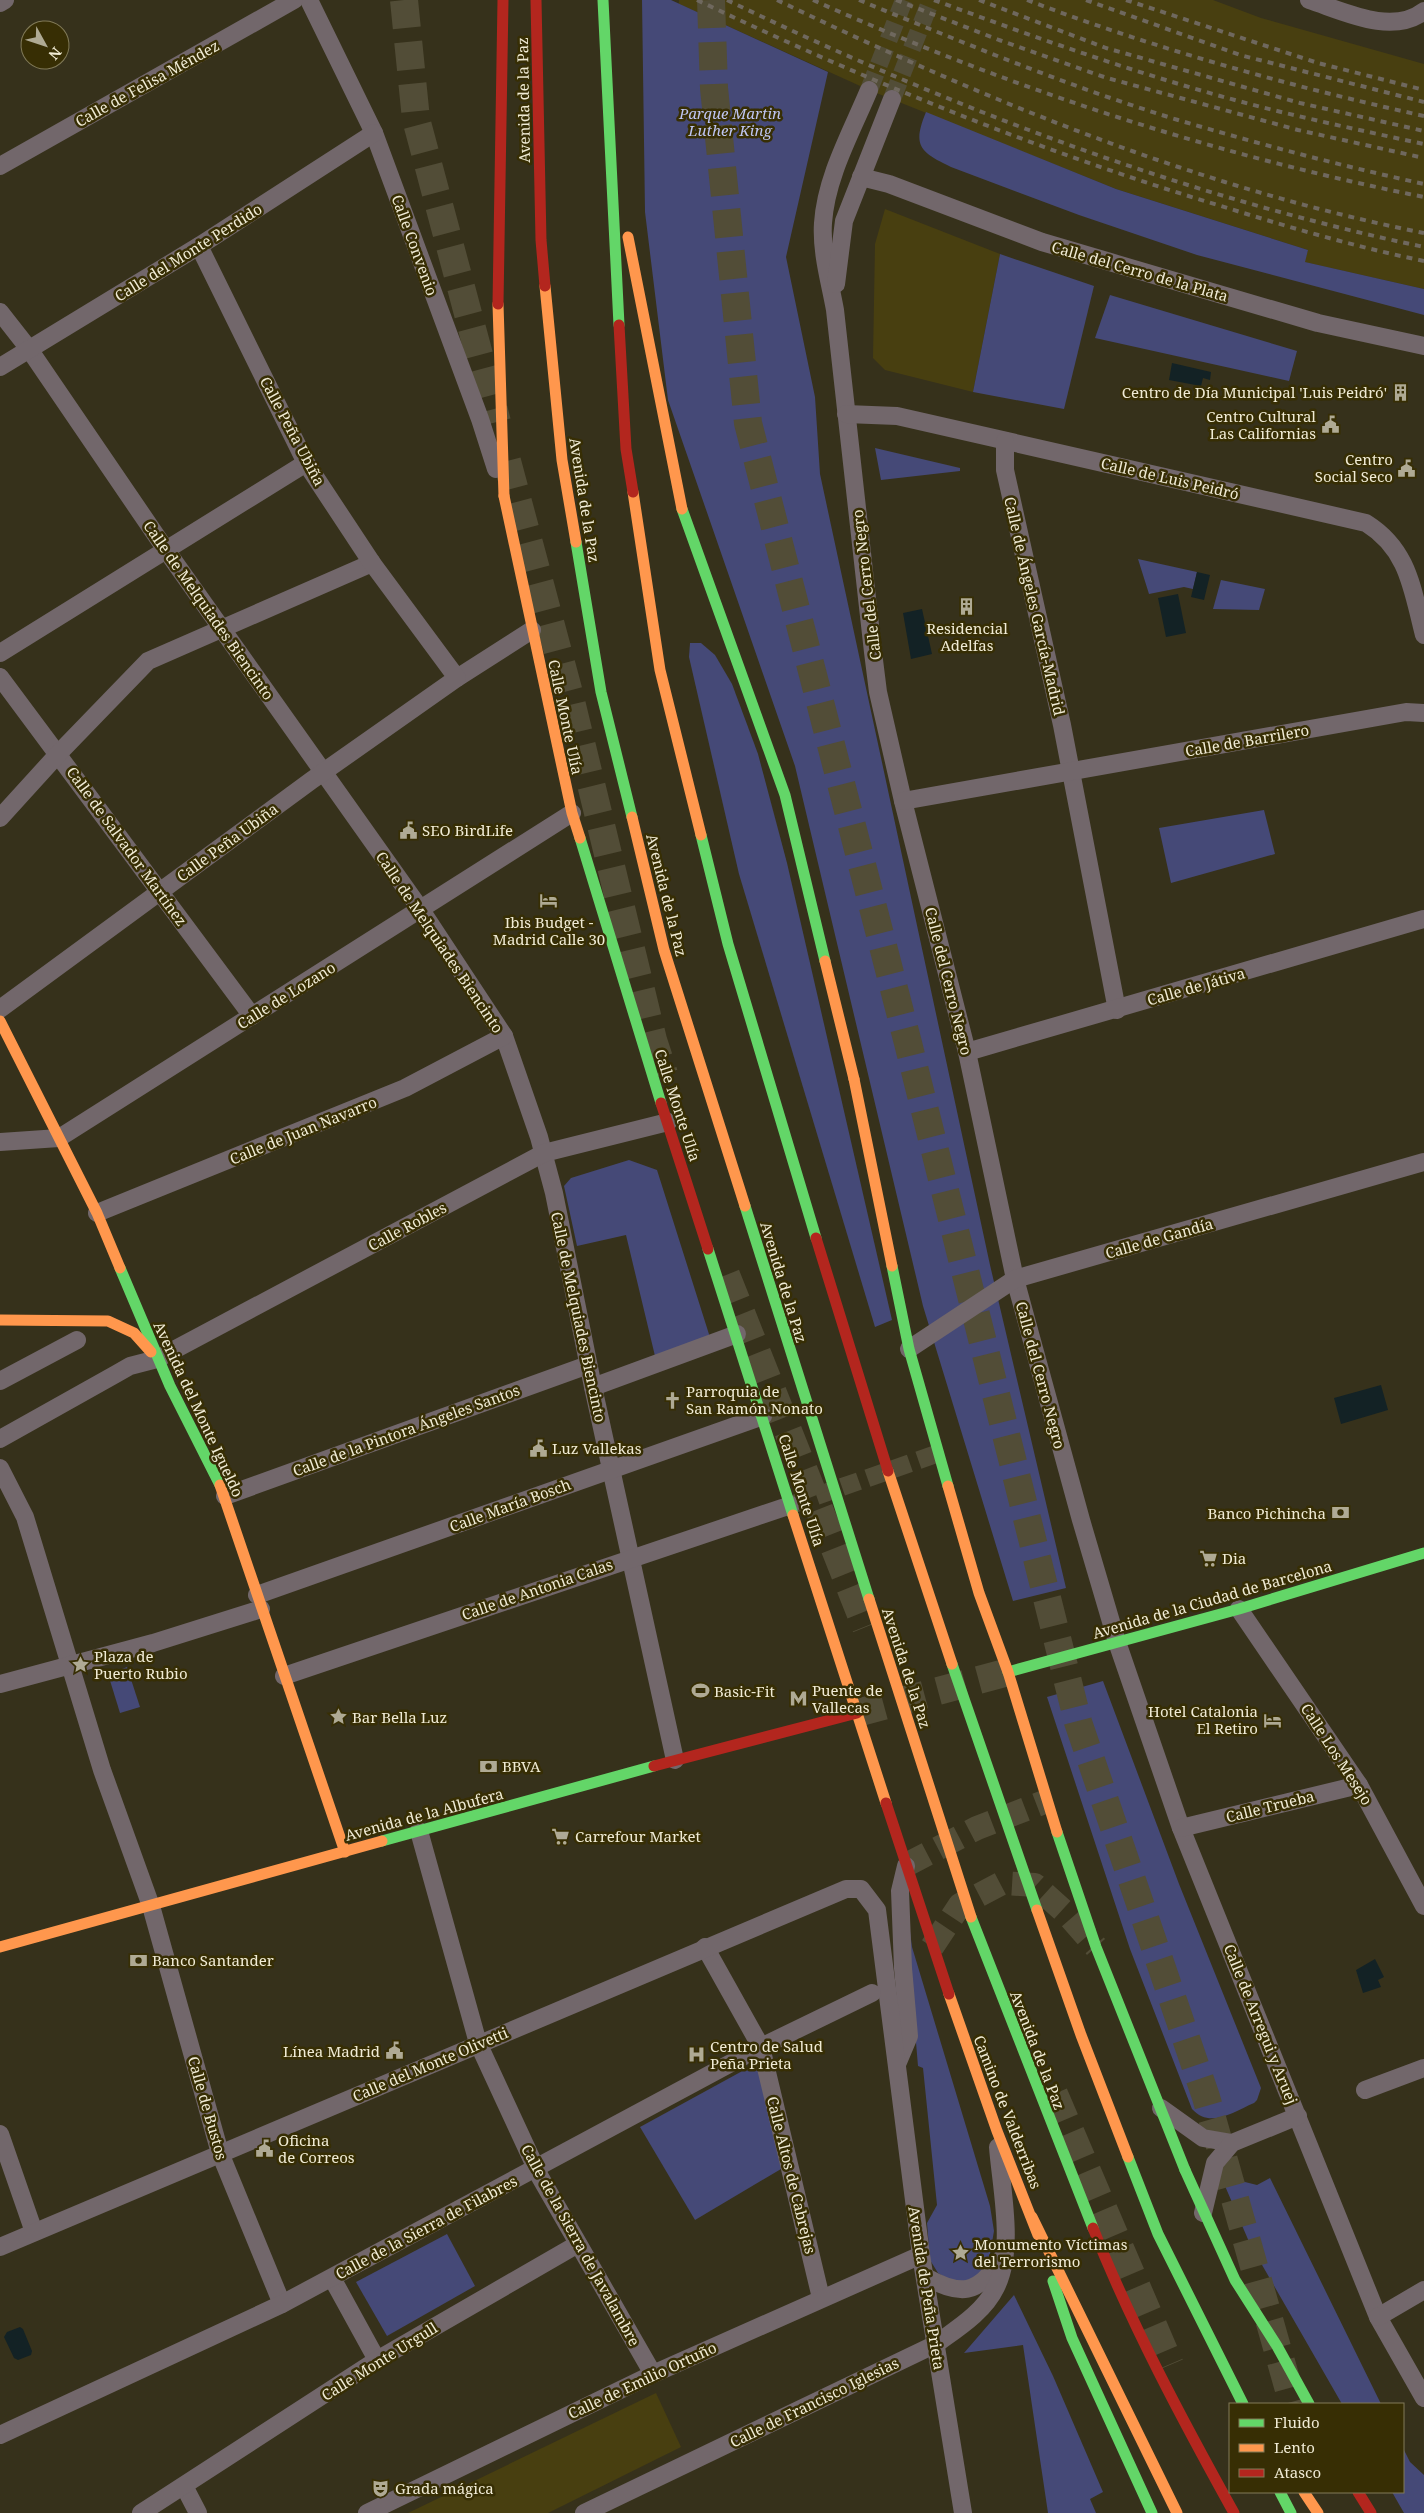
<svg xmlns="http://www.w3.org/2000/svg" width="1424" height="2513" viewBox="0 0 1424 2513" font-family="'Noto Serif',serif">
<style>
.built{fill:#483f10}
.green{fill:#454977}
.water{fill:#132225}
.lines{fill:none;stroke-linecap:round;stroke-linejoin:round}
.street-tunnel{stroke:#524d37;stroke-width:18;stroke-dasharray:18 9;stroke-linecap:butt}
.secondary-tunnel{stroke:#524d37;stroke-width:24;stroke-dasharray:24 12;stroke-linecap:butt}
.primary-tunnel{stroke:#524d37;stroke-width:28;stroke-dasharray:28 14;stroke-linecap:butt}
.highway-tunnel{stroke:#524d37;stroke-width:28;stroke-dasharray:28 14;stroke-linecap:butt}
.street{stroke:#72676b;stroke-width:18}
.fast{stroke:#63d668;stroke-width:11}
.slow{stroke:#ff974d;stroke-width:11}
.jam{stroke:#b3261e;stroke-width:11}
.rail{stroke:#6f685e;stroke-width:4;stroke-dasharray:6 6;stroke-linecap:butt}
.labels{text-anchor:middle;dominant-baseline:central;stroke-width:5;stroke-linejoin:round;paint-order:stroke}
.street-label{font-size:15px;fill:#f0ebd5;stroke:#372e04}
.park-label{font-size:15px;font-style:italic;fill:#bec5f2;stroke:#372e04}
.poi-label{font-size:15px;fill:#f0ebd5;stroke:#372e04;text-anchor:start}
</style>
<rect width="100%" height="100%" fill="#36311b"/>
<g class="built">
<path d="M679,0H1213L1261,18L1424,64V289L1304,262L1308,250L1116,189L869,90L679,4Z"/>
<path d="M885,209L1000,254L973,392L885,370L873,358L875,244Z"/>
<path d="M656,2393L681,2447L548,2513H408Z"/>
</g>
<g class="green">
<path d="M642,0H671L828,72L786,257L815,397L820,474L990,1265L1066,1588L1013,1601L923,1306L795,766L668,400L645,212Z"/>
<path d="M926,112L1116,189L1308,250L1305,262L1424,289V315L1197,255L1079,215L951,167C920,152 912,146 926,112Z"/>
<path d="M1000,254L1094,286L1064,409L973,392Z"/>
<path d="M1110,295L1297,351L1289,381L1095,338Z"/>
<path d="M875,448L960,468V471L881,480Z"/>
<path d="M1138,559L1197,572L1193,589L1184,587L1149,594Z"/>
<path d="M1221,580L1265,589L1259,610L1213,609Z"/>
<path d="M690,643H701L715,655L732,684L758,754L787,863L892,1320L875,1327L739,874L689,657Z"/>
<path d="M1264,810L1275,854L1171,883L1159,828Z"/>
<path d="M629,1160L657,1170L714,1350L655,1356L626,1235L577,1246L564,1186L571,1178Z"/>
<path d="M127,1667L140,1707L120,1713L108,1674Z"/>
<path d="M1103,1681L1179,1884L1261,2088L1257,2100L1254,2103C1233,2112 1210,2129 1192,2109L1130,1949L1047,1697Z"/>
<path d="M904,1900H906L912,1947L990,2206L994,2231L990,2254L981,2273L970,2281L954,2283L938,2273L930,2260L927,2223L937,2205L923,2068L918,2066Z"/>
<path d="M757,2063L781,2169L695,2220L640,2127Z"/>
<path d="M1270,2178L1381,2404H1342L1250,2244L1225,2186L1241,2181L1257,2185Z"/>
<path d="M447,2234L475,2286L387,2336L356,2282Z"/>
<path d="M1014,2295L1053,2376L1103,2492L1090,2499L1096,2513H1048L1023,2345L964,2353Z"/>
<path d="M1403,2448L1410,2462L1424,2475V2513H1404L1392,2492H1403Z"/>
</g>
<g class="water">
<path d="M1172,363L1211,372L1210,380L1203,378L1201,386L1169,380Z"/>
<path d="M1197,572L1210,575L1204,600L1191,597Z"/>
<path d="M1178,594L1186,633L1166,637L1158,598Z"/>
<path d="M922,609L932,654L911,659L903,613Z"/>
<path d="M1381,1385L1388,1410L1341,1424L1334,1398Z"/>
<path d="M1375,1959L1384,1977L1378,1980L1381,1987L1363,1993L1356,1970Z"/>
<path d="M20,2327L23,2329L32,2351L31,2355L18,2360L14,2358L4,2337L7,2332Z"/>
</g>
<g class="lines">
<g class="street-tunnel">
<path d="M869,90L904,0"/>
<path d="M892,99L931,0"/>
<path d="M791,1505L939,1453"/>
</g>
<g class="secondary-tunnel">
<path d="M906,1865L977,1828L1047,1801"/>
<path d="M932,1947L960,1905L1002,1883L1035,1885L1069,1916L1096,1947"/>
</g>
<path class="primary-tunnel" d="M857,1713L1008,1672"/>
<g class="highway-tunnel">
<path d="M404,0L416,119L497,422"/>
<path d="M711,0L714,88L748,423L908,1043L1078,1722L1206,2097L1293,2404"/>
<path d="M507,461L569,693L653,1040L664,1074"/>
<path d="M726,1275L866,1627"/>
<path d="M1054,2094L1170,2365"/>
</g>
<g class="street">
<path d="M309,0L374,133L480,419L496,469"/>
<path d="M1309,0C1343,11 1392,36 1424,11"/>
<path d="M0,3L5,0"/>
<path d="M869,90C851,133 826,177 823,223C821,252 830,282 835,310L873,652L878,692L903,801L967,1052L1015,1279L1081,1520L1117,1642L1181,1828L1378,2317L1424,2398"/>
<path d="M0,166L294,0"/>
<path d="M861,177L889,184L1042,242L1110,262L1318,323L1424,346"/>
<path d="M836,284L844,221L892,99"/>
<path d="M0,312L29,349L166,550L421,910L504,1036L539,1137L554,1193L593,1387L675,1760"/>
<path d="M0,367L199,246L374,133"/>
<path d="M846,414L897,416L1366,523C1409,550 1412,589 1424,635"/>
<path d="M1005,441V470L1062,725L1117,1010"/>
<path d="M0,653L306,463"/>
<path d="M0,677L252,1016"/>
<path d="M457,678L532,630"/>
<path d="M903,801L1406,712L1424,713"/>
<path d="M0,818L59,753L148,661L372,563"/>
<path d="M0,1009L312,780L457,678L372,563L306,463L199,246"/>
<path d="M967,1052L1424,919"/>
<path d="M0,1142L59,1138L572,813"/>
<path d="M97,1213L405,1088L504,1036"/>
<path d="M909,1349L1015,1279L1424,1162"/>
<path d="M0,1381L77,1340"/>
<path d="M593,1387L737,1334"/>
<path d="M0,1439L116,1374L130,1366L157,1359L544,1153L668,1122"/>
<path d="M0,1468L25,1517L102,1770L151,1906L220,2153L282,2304"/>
<path d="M225,1496L588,1365"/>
<path d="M257,1595L763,1416"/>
<path d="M1239,1609L1359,1785L1424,1906"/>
<path d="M284,1676L791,1505"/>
<path d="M0,1684L153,1643L261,1609"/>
<path d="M1181,1828L1359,1785"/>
<path d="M419,1831L478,2043L540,2177L653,2374"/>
<path d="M705,1947L761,2047L821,2298"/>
<path d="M898,2062L909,2036L903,1968L900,1891L906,1866"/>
<path d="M1365,2090L1424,2068"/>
<path d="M1161,2108L1203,2138L1232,2143"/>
<path d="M0,2134L34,2232"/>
<path d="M1203,2213L1215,2163L1232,2143L1298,2116"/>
<path d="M0,2247L846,1889H861L877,1910L921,2255L963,2513"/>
<path d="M926,2277C960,2296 978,2295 1000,2260"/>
<path d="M332,2278L377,2360"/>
<path d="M1378,2317L1424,2290"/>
<path d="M0,2435L282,2304L761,2047L872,1993"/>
<path d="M184,2486L198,2513"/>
<path d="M141,2513L377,2360L578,2244"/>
<path d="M367,2513L653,2374L921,2255"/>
<path d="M584,2513L936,2344C958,2328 984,2312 996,2287C1015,2249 1001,2187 998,2147"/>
</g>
<g class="fast">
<path d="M603,0L619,325"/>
<path d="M682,509L785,795L825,961"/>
<path d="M576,542L601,692L632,817"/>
<path d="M701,835L728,944L816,1238"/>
<path d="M580,838L661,1103"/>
<path d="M745,1206L869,1599"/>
<path d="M708,1249L793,1515"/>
<path d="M892,1266L909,1349L948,1486"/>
<path d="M120,1268L170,1386L220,1485"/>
<path d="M952,1664L1037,1910"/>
<path d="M1008,1672L1239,1609L1424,1553"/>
<path d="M1057,1832L1096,1947L1185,2170"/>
<path d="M382,1841L654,1766"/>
<path d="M971,1917L1093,2228"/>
<path d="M1128,2157L1158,2234L1243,2404"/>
<path d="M1185,2170L1235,2280L1277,2346L1309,2404"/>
<path d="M1053,2281L1072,2338L1152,2513"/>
<path d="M1280,2492L1291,2513"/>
</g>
<g class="slow">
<path d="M628,237L682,509"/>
<path d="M545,286L562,460L576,542"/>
<path d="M498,304L504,496"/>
<path d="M633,492L660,670L701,835"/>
<path d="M504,496L572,813L580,838"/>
<path d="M632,817L664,950L745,1206"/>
<path d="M825,961L854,1079"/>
<path d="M0,1021L97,1213L120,1268"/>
<path d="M854,1079L892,1266"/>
<path d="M0,1320L108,1321L134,1333L151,1352"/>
<path d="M888,1471L952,1664"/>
<path d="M220,1485L345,1852"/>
<path d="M948,1486L979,1593L1008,1672L1057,1832"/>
<path d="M793,1515L886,1803"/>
<path d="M869,1599L971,1917"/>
<path d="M1037,1910L1081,2035L1128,2157"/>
<path d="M0,1947L382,1841"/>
<path d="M949,1994L997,2131L1038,2235"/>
<path d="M1032,2217L1177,2513"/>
<path d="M1304,2492L1318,2513"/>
</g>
<g class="jam">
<path d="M536,0L541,240L545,286"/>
<path d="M498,304L503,0"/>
<path d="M619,325L626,449L633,492"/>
<path d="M661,1103L708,1249"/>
<path d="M816,1238L888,1471"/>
<path d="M654,1766L857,1713"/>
<path d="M886,1803L949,1994"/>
<path d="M1093,2228C1132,2326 1183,2421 1234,2513"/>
<path d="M1358,2492L1371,2513"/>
</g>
<g class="rail">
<path d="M697,0C869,82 1039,151 1221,206C1288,227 1356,247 1424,261"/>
<path d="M727,0C949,107 1182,196 1424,247"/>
<path d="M777,0C983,99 1198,188 1424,233"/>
<path d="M813,0C1009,88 1214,155 1424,197"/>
<path d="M859,0C964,43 1070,87 1178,120C1259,144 1342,166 1424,184"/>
<path d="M896,0L999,40L1107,78L1298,130L1424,158"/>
<path d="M934,0C1053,44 1174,87 1298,116C1340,126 1382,135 1424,144"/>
<path d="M979,0L1106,48L1300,103L1424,131"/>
<path d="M1027,0C1156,49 1289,86 1424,116"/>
<path d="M1086,0L1240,55L1424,102"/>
<path d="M1126,0L1318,63L1424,90"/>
</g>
</g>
<defs>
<symbol id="building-bare" viewBox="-9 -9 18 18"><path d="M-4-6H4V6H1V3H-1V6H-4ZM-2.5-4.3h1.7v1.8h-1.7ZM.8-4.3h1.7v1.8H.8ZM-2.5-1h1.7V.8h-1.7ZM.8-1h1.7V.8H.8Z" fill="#afaa94" stroke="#372e04" stroke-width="2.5" paint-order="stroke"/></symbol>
<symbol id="civic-bare" viewBox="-9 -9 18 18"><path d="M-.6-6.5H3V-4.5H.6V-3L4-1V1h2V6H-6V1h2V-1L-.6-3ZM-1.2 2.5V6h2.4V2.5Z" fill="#afaa94" stroke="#372e04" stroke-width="2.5" paint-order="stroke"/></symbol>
<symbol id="hotel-bare" viewBox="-9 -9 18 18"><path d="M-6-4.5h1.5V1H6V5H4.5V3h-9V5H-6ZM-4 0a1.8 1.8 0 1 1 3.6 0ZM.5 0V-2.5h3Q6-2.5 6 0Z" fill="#afaa94" stroke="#372e04" stroke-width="2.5" paint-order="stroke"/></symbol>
<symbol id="church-bare" viewBox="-9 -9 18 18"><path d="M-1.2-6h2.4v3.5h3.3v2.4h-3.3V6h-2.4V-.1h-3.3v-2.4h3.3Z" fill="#afaa94" stroke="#372e04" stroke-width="2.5" paint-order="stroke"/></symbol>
<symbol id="bank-bare" viewBox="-9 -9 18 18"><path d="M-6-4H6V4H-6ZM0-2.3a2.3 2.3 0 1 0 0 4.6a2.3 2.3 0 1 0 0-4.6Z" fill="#afaa94" stroke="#372e04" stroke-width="2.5" paint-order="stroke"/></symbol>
<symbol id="supermarket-bare" viewBox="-9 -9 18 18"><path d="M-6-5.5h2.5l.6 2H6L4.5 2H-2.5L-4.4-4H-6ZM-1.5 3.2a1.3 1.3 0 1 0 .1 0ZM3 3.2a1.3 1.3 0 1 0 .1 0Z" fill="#afaa94" stroke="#372e04" stroke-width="2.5" paint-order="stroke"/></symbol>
<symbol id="sight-bare" viewBox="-9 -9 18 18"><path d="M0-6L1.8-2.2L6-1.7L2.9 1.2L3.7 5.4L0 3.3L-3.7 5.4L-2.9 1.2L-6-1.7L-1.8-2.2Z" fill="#afaa94" stroke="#372e04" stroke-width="2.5" paint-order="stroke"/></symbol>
<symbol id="stadium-bare" viewBox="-9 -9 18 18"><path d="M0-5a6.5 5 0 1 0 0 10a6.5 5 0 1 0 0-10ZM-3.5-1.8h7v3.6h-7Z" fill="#afaa94" stroke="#372e04" stroke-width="2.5" paint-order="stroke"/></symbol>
<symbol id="metro-bare" viewBox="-9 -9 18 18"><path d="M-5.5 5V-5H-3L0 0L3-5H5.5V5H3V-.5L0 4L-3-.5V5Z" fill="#afaa94" stroke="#372e04" stroke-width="2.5" paint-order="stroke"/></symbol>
<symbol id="hospital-bare" viewBox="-9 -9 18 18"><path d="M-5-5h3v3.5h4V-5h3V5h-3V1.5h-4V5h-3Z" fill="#afaa94" stroke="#372e04" stroke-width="2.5" paint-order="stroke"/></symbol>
<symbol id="theatre-bare" viewBox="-9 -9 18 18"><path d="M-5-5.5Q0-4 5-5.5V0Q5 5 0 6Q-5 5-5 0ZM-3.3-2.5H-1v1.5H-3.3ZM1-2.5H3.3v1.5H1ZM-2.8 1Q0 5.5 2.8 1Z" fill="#afaa94" stroke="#372e04" stroke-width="2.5" paint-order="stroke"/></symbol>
</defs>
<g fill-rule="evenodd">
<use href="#building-bare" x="1388" y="380" width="25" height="25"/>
<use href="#civic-bare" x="1318" y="412" width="25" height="25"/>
<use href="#civic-bare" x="1394" y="456" width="25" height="25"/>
<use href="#building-bare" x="954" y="594" width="25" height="25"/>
<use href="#civic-bare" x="396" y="818" width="25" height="25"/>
<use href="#hotel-bare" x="536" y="888" width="25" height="25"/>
<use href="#church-bare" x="660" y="1388" width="25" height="25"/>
<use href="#civic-bare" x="526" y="1436" width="25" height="25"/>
<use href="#bank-bare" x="1328" y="1500" width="25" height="25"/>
<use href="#supermarket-bare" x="1196" y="1546" width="25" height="25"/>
<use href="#sight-bare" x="68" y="1652" width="25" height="25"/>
<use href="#stadium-bare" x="688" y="1678" width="25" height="25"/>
<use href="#metro-bare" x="786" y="1686" width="25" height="25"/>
<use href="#sight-bare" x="326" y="1704" width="25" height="25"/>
<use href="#hotel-bare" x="1260" y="1708" width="25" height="25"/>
<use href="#bank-bare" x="476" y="1754" width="25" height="25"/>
<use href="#supermarket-bare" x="548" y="1824" width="25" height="25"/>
<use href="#bank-bare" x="126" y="1948" width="25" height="25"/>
<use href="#civic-bare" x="382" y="2038" width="25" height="25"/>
<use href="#hospital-bare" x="684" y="2042" width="25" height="25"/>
<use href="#civic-bare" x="252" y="2136" width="25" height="25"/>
<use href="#sight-bare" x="948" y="2240" width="25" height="25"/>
<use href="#theatre-bare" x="368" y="2476" width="25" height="25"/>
</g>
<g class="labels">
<g class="street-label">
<text transform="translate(147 83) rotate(-29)">Calle de Felisa Méndez</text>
<text transform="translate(523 100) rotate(-91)">Avenida de la Paz</text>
<text transform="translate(415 245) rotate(70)">Calle Convenio</text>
<text transform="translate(188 252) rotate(-32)">Calle del Monte Perdido</text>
<text transform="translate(1140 271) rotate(16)">Calle del Cerro de la Plata</text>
<text transform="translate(293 431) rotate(62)">Calle Peña Ubiña</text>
<text transform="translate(1170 478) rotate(13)">Calle de Luis Peidró</text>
<text transform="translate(585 500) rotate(81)">Avenida de la Paz</text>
<text transform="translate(866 585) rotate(-97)">Calle del Cerro Negro</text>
<text transform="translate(1035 606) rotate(77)">Calle de Ángeles García-Madrid</text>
<text transform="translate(209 610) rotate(55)">Calle de Melquiades Biencinto</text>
<text transform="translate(566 717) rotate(78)">Calle Monte Ulía</text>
<text transform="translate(1247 740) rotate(-10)">Calle de Barrilero</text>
<text transform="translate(227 842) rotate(-36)">Calle Peña Ubiña</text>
<text transform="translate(127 846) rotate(54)">Calle de Salvador Martínez</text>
<text transform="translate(667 895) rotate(76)">Avenida de la Paz</text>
<text transform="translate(440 942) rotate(56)">Calle de Melquiades Biencinto</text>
<text transform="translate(949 981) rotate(76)">Calle del Cerro Negro</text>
<text transform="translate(1196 986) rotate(-16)">Calle de Játiva</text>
<text transform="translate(286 995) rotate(-32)">Calle de Lozano</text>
<text transform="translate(678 1105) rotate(72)">Calle Monte Ulía</text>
<text transform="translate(303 1130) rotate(-22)">Calle de Juan Navarro</text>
<text transform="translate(407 1226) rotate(-28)">Calle Robles</text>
<text transform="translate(1159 1238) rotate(-16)">Calle de Gandía</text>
<text transform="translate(784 1282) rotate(73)">Avenida de la Paz</text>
<text transform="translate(579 1317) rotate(78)">Calle de Melquiades Biencinto</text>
<text transform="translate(1041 1375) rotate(75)">Calle del Cerro Negro</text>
<text transform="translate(199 1409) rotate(65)">Avenida del Monte Igueldo</text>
<text transform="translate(406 1430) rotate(-20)">Calle de la Pintora Ángeles Santos</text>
<text transform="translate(802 1490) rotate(72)">Calle Monte Ulía</text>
<text transform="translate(510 1505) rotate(-20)">Calle María Bosch</text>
<text transform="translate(537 1589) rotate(-19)">Calle de Antonia Calas</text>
<text transform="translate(1212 1599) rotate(-16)">Avenida de la Ciudad de Barcelona</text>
<text transform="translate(907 1668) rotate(72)">Avenida de la Paz</text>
<text transform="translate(1337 1754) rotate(57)">Calle Los Mesejo</text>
<text transform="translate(1270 1806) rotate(-14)">Calle Trueba</text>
<text transform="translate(424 1814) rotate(-15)">Avenida de la Albufera</text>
<text transform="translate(1261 2024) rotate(68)">Calle de Arregui y Aruej</text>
<text transform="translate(1038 2050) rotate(69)">Avenida de la Paz</text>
<text transform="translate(430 2064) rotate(-23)">Calle del Monte Olivetti</text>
<text transform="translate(208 2108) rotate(74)">Calle de Bustos</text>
<text transform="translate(1008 2112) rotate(69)">Camino de Valderribas</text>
<text transform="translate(792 2175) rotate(76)">Calle Altos de Cabrejas</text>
<text transform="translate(426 2227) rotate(-28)">Calle de la Sierra de Filabres</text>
<text transform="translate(581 2245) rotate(61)">Calle de la Sierra de Javalambre</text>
<text transform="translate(927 2288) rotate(81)">Avenida de Peña Prieta</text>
<text transform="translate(379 2361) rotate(-32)">Calle Monte Urgull</text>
<text transform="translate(642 2380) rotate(-25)">Calle de Emilio Ortuño</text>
<text transform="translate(814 2402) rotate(-26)">Calle de Francisco Iglesias</text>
</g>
<g class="park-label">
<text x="730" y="113">Parque Martin<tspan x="730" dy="17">Luther King</tspan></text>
</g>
<g class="poi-label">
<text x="1387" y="392" text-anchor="end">Centro de Día Municipal 'Luis Peidró'</text>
<text x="1316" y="416" text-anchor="end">Centro Cultural<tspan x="1316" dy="17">Las Californias</tspan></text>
<text x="1393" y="459" text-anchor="end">Centro<tspan x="1393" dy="17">Social Seco</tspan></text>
<text x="967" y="628" text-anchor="middle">Residencial<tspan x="967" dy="17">Adelfas</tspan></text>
<text x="422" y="830">SEO BirdLife</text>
<text x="549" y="922" text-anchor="middle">Ibis Budget -<tspan x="549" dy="17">Madrid Calle 30</tspan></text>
<text x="686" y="1391">Parroquia de<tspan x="686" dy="17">San Ramón Nonato</tspan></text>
<text x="552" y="1448">Luz Vallekas</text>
<text x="1326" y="1513" text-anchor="end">Banco Pichincha</text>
<text x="1222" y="1558">Dia</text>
<text x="94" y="1656">Plaza de<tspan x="94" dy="17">Puerto Rubio</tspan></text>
<text x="812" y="1690">Puente de<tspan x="812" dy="17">Vallecas</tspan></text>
<text x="714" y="1691">Basic-Fit</text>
<text x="1258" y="1711" text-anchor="end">Hotel Catalonia<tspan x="1258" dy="17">El Retiro</tspan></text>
<text x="352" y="1717">Bar Bella Luz</text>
<text x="502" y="1766">BBVA</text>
<text x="575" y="1836">Carrefour Market</text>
<text x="152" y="1960">Banco Santander</text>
<text x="710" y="2046">Centro de Salud<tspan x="710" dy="17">Peña Prieta</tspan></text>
<text x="380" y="2051" text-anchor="end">Línea Madrid</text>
<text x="278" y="2140">Oficina<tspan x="278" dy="17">de Correos</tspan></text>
<text x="974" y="2244">Monumento Víctimas<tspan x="974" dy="17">del Terrorismo</tspan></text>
<text x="395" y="2488">Grada mágica</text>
</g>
</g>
<rect x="1229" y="2403" width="175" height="90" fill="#372e04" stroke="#817a58"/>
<rect x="1239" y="2419" width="25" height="8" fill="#63d668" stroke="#817a58"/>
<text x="1274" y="2428" font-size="15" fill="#f0ebd5">Fluido</text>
<rect x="1239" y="2444" width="25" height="8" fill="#ff974d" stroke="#817a58"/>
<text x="1274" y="2453" font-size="15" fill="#f0ebd5">Lento</text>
<rect x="1239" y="2469" width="25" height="8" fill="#b3261e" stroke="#817a58"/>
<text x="1274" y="2478" font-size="15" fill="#f0ebd5">Atasco</text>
<g transform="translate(45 45) rotate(130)"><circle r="24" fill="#372e04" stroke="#817a58"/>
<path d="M0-4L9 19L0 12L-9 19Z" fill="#afaa94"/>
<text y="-8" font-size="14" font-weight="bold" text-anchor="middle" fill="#f0ebd5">N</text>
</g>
</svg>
